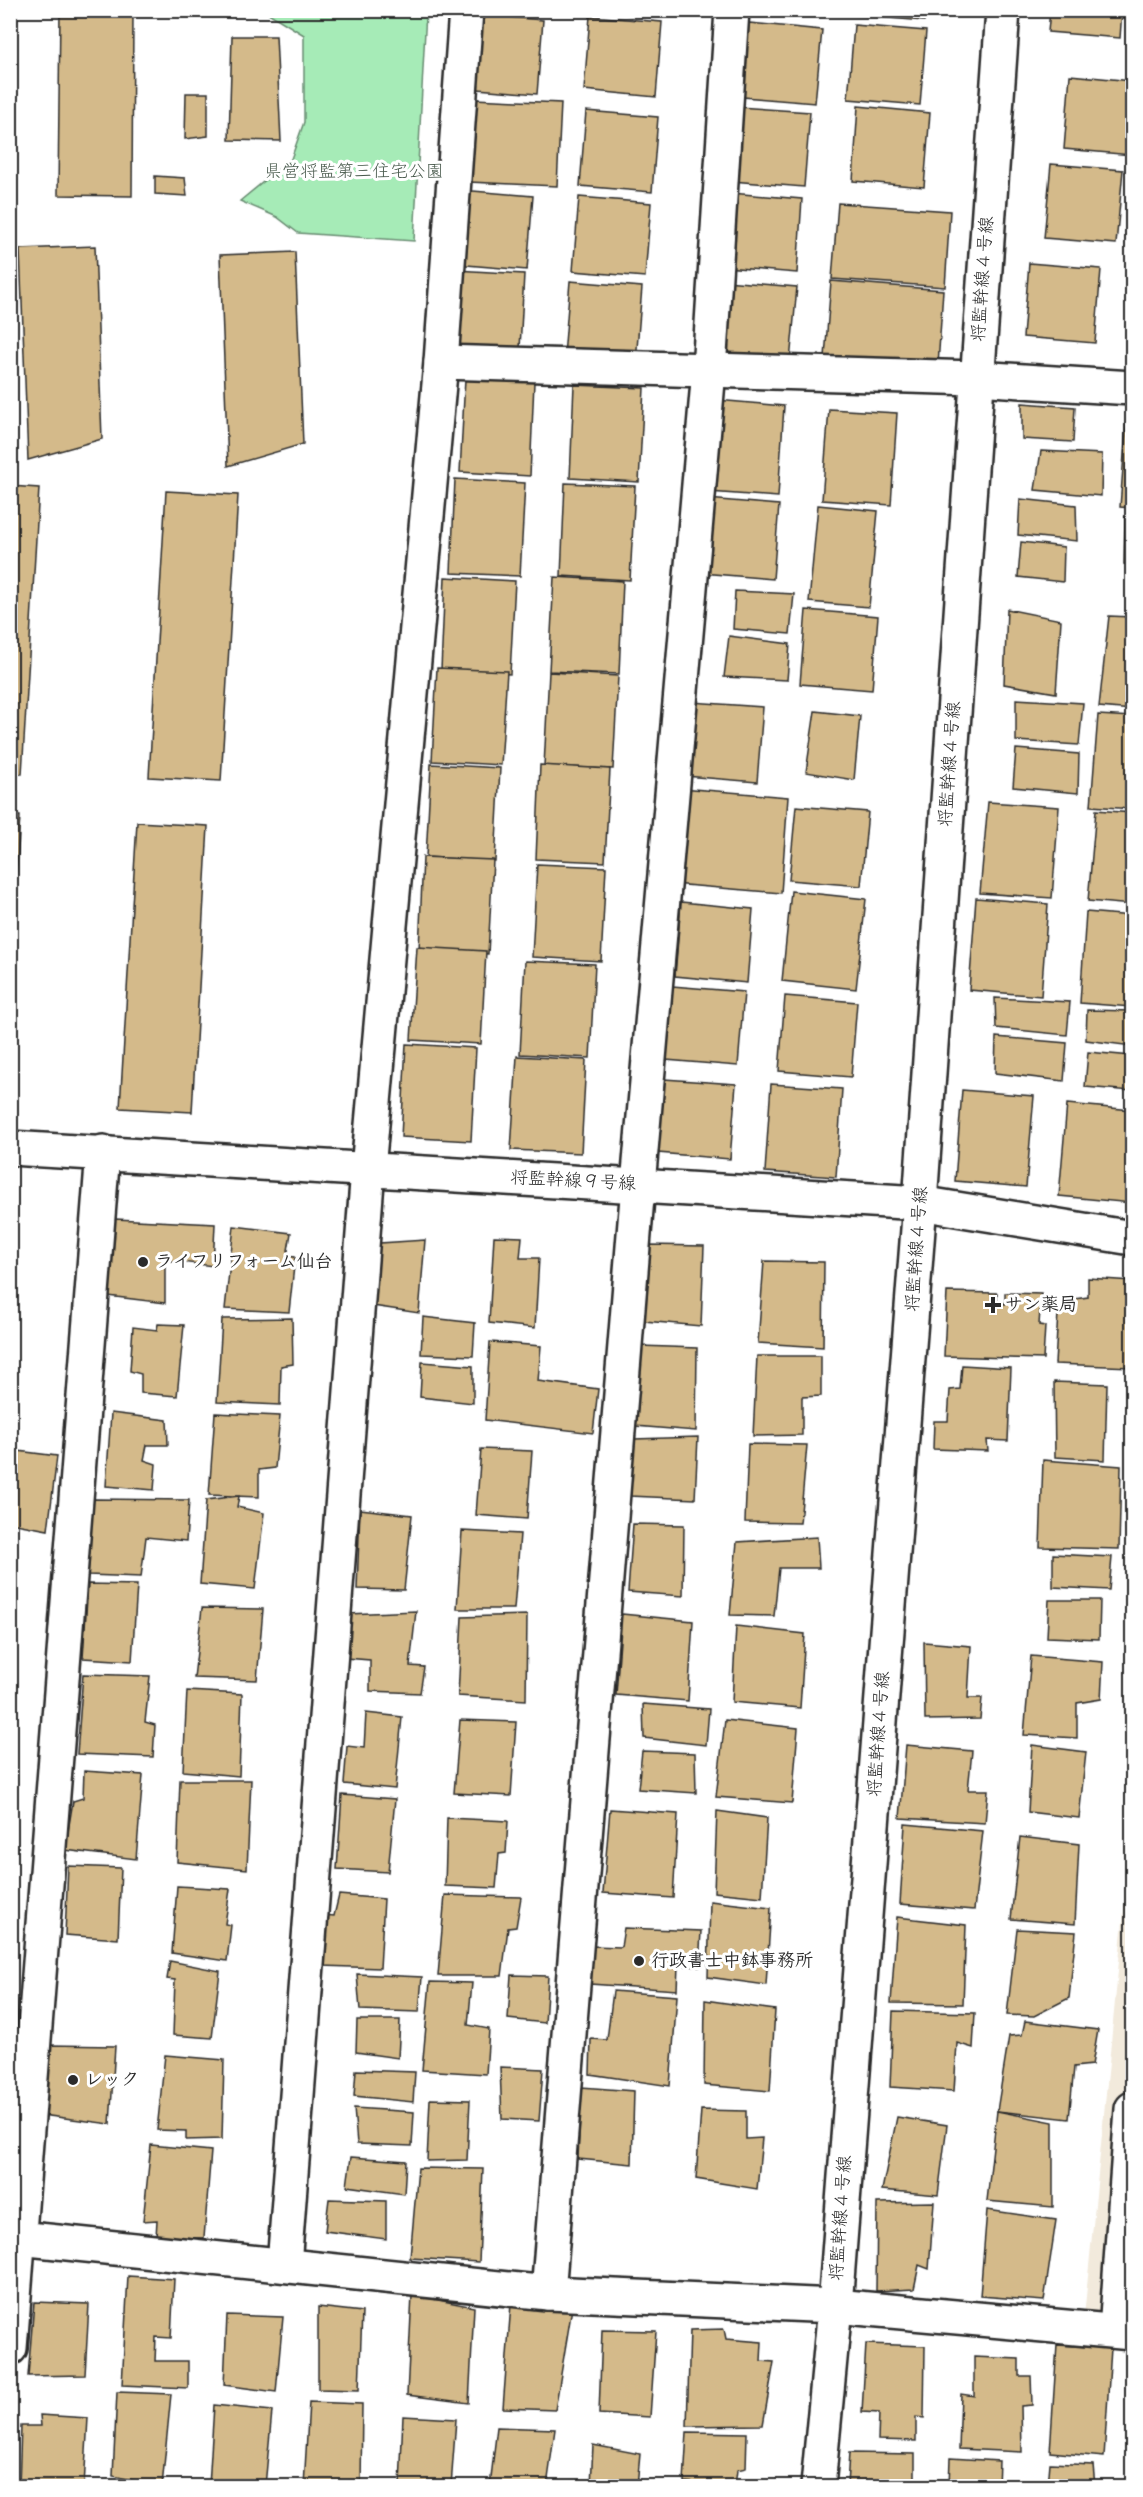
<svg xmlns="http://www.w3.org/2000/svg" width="1143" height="2497" viewBox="0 0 1143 2497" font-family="Mynerve,'Klee One',sans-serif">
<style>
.built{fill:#f2eadc}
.green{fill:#a6ebb7;stroke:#688b71;stroke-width:1.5}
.building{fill:#d4ba8a;stroke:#2b2b2b;stroke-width:1.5}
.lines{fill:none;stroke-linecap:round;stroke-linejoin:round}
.minor-casing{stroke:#2b2b2b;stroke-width:38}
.tertiary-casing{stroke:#2b2b2b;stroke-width:38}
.minor{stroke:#fff;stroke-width:33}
.tertiary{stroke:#fff;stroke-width:33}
.poi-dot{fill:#2b2b2b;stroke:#fff;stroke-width:2}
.labels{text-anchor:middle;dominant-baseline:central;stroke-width:6;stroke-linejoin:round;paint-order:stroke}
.park-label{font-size:18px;fill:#4a5b4e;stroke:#fff}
.street-label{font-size:18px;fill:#2b2b2b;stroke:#fff}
.poi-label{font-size:18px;font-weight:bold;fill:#2b2b2b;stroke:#fff;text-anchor:start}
</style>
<rect width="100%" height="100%" fill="#fff"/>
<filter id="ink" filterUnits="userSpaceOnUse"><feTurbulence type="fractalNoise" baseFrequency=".0167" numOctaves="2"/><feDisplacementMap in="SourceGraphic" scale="12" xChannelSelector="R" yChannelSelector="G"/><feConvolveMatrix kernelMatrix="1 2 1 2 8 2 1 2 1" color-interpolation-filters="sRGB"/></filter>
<g filter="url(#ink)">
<path class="built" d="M1132,1829V2332L1083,2327Z"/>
<path class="green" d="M265,11H426L414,241L298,233L277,217L240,201L291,159L304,122V35Z"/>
<g class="building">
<path d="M60,10H133L132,196L58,195Z"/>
<path d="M581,10H653V17Z"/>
<path d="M775,10H823V15Z"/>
<path d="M852,10H925L924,21L852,15Z"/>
<path d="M1050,10H1122L1120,38L1048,32Z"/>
<path d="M471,14L543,20L537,94L465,88Z"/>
<path d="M590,16L662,22L656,97L584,90Z"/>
<path d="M749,23L822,30L815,103L743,97Z"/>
<path d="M854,25L926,31L920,105L848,99Z"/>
<path d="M232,36H276L281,141L229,140Z"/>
<path d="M1070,75L1132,81V155L1064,149Z"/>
<path d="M186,93H208V136L185,139Z"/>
<path d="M474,99L561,103L557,186L469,182Z"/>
<path d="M858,106L930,113L924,187L853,181Z"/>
<path d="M738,107L810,112L804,187L732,181Z"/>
<path d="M586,111L658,117L652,192L580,186Z"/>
<path d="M1051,164L1123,170L1116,244L1044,238Z"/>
<path d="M155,176L185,178L187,196L155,194Z"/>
<path d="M461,190L533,196L527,270L455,264Z"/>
<path d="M731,193L802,199L797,273L725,267Z"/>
<path d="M579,197L651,203L645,277L573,271Z"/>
<path d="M838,203L950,211L945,287L832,279Z"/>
<path d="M95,246L102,439L28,460L20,249Z"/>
<path d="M295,252L303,444L228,466L220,255Z"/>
<path d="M1029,263L1101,269L1095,343L1023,337Z"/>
<path d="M455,270L524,274L519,367L450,364Z"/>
<path d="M570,281L642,287L636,361L564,356Z"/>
<path d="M725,281L797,287L790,361L719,355Z"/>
<path d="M831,281L943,290L938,365L825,357Z"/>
<path d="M465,379L534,382L530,476L460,472Z"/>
<path d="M574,385L644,388L639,482L570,478Z"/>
<path d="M716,400L784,406L778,497L709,492Z"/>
<path d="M1022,403L1075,407L1073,442L1022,439Z"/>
<path d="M829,409L897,413L891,505L822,500Z"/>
<path d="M1127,416H1132V508L1120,507Z"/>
<path d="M1041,451L1102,454L1101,496L1035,490Z"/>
<path d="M455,479L525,483L520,576L451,573Z"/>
<path d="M565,483L635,486L630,580L561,576Z"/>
<path d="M10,486L39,488L22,774H10Z"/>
<path d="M166,491L238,495L221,781L149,777Z"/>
<path d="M707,499L779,505L773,579L701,573Z"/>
<path d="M1020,499L1076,505L1077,541L1018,535Z"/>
<path d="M818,505L878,511L869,607L809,602Z"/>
<path d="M1125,517H1132V565L1124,564Z"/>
<path d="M1021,542L1064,547L1063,582L1018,577Z"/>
<path d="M1130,574H1132V607H1129Z"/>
<path d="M445,577L515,581L510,674L441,670Z"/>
<path d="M554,577L623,581L619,674L549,671Z"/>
<path d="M735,591L794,594L790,634L733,629Z"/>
<path d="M1007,609L1061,620L1056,693L1004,684Z"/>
<path d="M806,610L878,616L872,690L800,684Z"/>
<path d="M1109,616L1132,617V710L1099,707Z"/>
<path d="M729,636L790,644L787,680L724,677Z"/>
<path d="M437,668L507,671L501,765L432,761Z"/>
<path d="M549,672L618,676L613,769L544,766Z"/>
<path d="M1016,699L1083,703L1079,745L1016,741Z"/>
<path d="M691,702L763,707L757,782L685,776Z"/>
<path d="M815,711L860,716L854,780L806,772Z"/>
<path d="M1098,715L1132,717V809L1091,806Z"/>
<path d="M1016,749L1079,754L1078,793L1013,787Z"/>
<path d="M431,764L500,768L495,861L426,857Z"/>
<path d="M540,765L610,769L605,862L536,859Z"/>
<path d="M681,788L788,797L781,893L673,884Z"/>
<path d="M988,802L1059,807L1052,898L980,893Z"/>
<path d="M796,806L868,812L861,886L789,880Z"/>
<path d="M1096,810L1132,813V905L1088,901Z"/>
<path d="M10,816H20L10,980Z"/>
<path d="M137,822L208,826L192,1112L120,1108Z"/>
<path d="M423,857L493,860L488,954L419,950Z"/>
<path d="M537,864L606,867L601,961L532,957Z"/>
<path d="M791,891L866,899L856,989L782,981Z"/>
<path d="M976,898L1048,904L1041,996L969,990Z"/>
<path d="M681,902L753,909L747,983L675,976Z"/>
<path d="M1086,912L1132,916V1007L1080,1003Z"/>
<path d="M417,947L486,951L481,1044L411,1040Z"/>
<path d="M525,961L595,964L590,1058L520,1054Z"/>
<path d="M672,986L744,992L738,1066L666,1060Z"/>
<path d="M785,996L857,1002L851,1077L779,1071Z"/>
<path d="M995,998L1070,1002L1067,1035L996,1028Z"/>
<path d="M1087,1010L1132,1011V1046L1086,1040Z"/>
<path d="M996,1037L1067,1043L1064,1081L995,1073Z"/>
<path d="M406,1044L476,1048L471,1141L401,1137Z"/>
<path d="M1088,1052L1132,1056V1091L1085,1087Z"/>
<path d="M517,1056L586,1060L581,1153L511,1150Z"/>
<path d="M664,1079L736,1084L730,1159L658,1153Z"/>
<path d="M771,1084L842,1089L836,1177L765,1172Z"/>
<path d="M962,1090L1034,1096L1026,1187L955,1181Z"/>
<path d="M1067,1104L1132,1110V1203L1059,1196Z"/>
<path d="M115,1219L215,1224L213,1266L165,1260V1303L108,1296Z"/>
<path d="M234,1226L291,1233L287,1256L295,1257L289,1312L225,1309Z"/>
<path d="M494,1236L522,1237L520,1258H539L535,1328L489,1323Z"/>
<path d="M425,1240L419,1313L373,1306L380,1243Z"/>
<path d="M648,1245L704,1246L701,1326L644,1321Z"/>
<path d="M764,1261L824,1262L823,1347L758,1343Z"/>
<path d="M1088,1278L1132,1281V1367L1055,1364L1058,1313L1075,1312V1299L1088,1297Z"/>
<path d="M947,1292L997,1293V1302L1005,1304V1293L1041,1294L1039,1325L1045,1326L1043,1359L944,1356Z"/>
<path d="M423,1317L475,1323L473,1356L421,1354Z"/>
<path d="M292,1318L293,1364L281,1366L280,1405L217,1402L222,1319Z"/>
<path d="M158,1324L184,1325L177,1396L141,1393V1374L130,1371L133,1327L157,1330Z"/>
<path d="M490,1342L541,1346L538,1381L598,1389L593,1433L485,1420Z"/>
<path d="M640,1346L697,1348L696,1431L635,1426Z"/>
<path d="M757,1356H821V1396L802,1397V1435L753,1436Z"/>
<path d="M422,1362L473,1366V1403L420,1397Z"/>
<path d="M962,1365L1011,1368L1008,1441L987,1440L988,1451L933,1449L934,1421H948L950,1390L960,1389Z"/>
<path d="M1054,1382L1107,1384L1105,1460L1055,1457Z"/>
<path d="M111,1413L167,1420L168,1445H147L144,1460L156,1464L154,1490L106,1486Z"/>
<path d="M215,1413L280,1416L275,1468L259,1470V1497L209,1495Z"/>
<path d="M698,1437L695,1499L630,1496L634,1439Z"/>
<path d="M748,1444L807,1445L800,1523L745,1522Z"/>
<path d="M481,1449L532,1451L527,1519L476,1515Z"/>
<path d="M10,1450L57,1456L48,1530L10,1523Z"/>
<path d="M1043,1460L1121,1466L1119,1549L1040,1547Z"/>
<path d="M239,1496L237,1507L264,1513L255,1589L200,1584L206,1500Z"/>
<path d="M93,1499L189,1500L186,1541L146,1537L141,1577L88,1575Z"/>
<path d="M360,1509L412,1515L404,1590L357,1589Z"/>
<path d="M633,1524L684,1525L683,1596L628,1592Z"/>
<path d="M462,1531L520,1534L514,1609H457Z"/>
<path d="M817,1537L819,1568H779L774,1616L730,1615L737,1542Z"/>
<path d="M1053,1554L1112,1557L1109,1590L1053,1587Z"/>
<path d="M88,1584L137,1585L132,1661L83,1658Z"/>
<path d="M1049,1600H1100L1099,1639L1047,1637Z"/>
<path d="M202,1608L263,1609L257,1680L194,1678Z"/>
<path d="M416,1611L410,1666L424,1667L420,1693L370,1691V1660L345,1658L348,1614Z"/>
<path d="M622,1614L693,1621L688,1701L616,1695Z"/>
<path d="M527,1615L526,1700L458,1696L462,1617Z"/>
<path d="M736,1626L805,1634L800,1708L732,1702Z"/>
<path d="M924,1642L971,1646L968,1698H982L980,1719L925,1720Z"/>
<path d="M1031,1656L1103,1662L1101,1699L1077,1703V1738L1024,1735Z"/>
<path d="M83,1674L150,1676L145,1722L155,1725L153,1757L77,1754Z"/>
<path d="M187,1691L242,1694L239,1776L183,1771Z"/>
<path d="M643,1704L709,1709L706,1745L644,1738Z"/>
<path d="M366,1713L402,1717L395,1789L344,1784L347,1746L364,1748Z"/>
<path d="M460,1720L516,1722L511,1796L454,1793Z"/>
<path d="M725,1720L798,1728L792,1803L716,1797Z"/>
<path d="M906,1745L972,1751L968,1790H988L985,1823L900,1818Z"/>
<path d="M1032,1745L1086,1752L1079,1818L1028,1812Z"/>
<path d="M642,1751L695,1753L696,1793L638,1789Z"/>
<path d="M84,1771L143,1775L136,1859L65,1850L73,1801L83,1798Z"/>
<path d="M180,1780H251L247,1869L177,1862Z"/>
<path d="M342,1795L395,1799L388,1872L337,1869Z"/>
<path d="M610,1809L678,1814L673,1898L603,1893Z"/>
<path d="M717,1811L767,1818L762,1897L714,1892Z"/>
<path d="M447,1818L508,1821L506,1853L499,1854L496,1888L445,1886Z"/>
<path d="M905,1824L983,1831L974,1910L900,1904Z"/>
<path d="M1020,1837L1079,1844L1075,1924L1011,1919Z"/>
<path d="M68,1866L121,1868L118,1939L65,1935Z"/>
<path d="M177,1886L230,1889L225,1924L231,1925L227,1961L172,1953Z"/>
<path d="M339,1895L384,1899L380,1968L323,1966L324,1915L334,1916Z"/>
<path d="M445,1895L521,1897L516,1927L508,1928L502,1976H438Z"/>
<path d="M710,1901L771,1908L766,1985L708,1977Z"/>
<path d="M897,1917L966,1925L963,2004L891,2003Z"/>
<path d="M624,1928L701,1931L699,1967L678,1965L677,1990L590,1984L592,1946L621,1947Z"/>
<path d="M1017,1929L1076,1932L1069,1998L1034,2016L1007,2015Z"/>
<path d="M170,1961L220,1971L212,2038L173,2035L175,1980L167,1979Z"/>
<path d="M357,1974L422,1977L419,2012L360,2010Z"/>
<path d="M511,1975L548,1976L545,2023L508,2019Z"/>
<path d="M430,1982L472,1983L468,2025L489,2029L486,2074L422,2070Z"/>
<path d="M613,1991L677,1996L670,2086L590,2074L591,2039L607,2040Z"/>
<path d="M705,2000L775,2010L770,2091L704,2085Z"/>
<path d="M893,2011L975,2013L973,2048L957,2043L954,2091L890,2087Z"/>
<path d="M357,2020H400L398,2058L356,2052Z"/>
<path d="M1025,2021L1098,2030L1092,2065L1074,2067L1069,2119L997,2111L1009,2036L1022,2035Z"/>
<path d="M48,2045L115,2046L110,2124L42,2115Z"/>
<path d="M165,2055L224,2060L222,2139L186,2140V2131L157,2130Z"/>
<path d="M500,2067L543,2069L539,2121L502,2119Z"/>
<path d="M356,2070L415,2072L413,2102L354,2096Z"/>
<path d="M581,2087L634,2091L632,2164L578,2159Z"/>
<path d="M430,2099L470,2100L467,2160L427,2161Z"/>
<path d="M354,2108L414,2112L412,2146L357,2144Z"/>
<path d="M701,2110L746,2111V2139L762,2138L757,2189L696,2179Z"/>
<path d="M997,2111L1053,2122V2207L987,2201Z"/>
<path d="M897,2117L947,2125L938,2195L882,2190Z"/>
<path d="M151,2145L211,2151L204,2238L156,2237L157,2220L143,2221Z"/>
<path d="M351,2157L406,2161L404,2194L347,2186Z"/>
<path d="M418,2168L483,2169L479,2262L410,2258Z"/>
<path d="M329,2199L386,2201V2239L325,2231Z"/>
<path d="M934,2202L929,2269L919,2265L914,2289L876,2291L877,2203Z"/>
<path d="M987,2210L1056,2220L1044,2301L980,2296Z"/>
<path d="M128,2276L174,2279L171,2338L156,2337L155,2361H188V2388L122,2385Z"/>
<path d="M412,2295L474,2307L469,2403L407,2395Z"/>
<path d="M34,2302L89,2304L85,2375L28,2376Z"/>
<path d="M511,2304L572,2308L555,2410L503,2408Z"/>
<path d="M318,2307L362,2312L359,2390L318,2389Z"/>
<path d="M227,2315L283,2317L276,2392L224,2385Z"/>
<path d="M724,2329L726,2339L762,2342L761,2361L774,2362L763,2425L687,2426L690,2330Z"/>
<path d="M602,2330L656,2331L650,2417L599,2414Z"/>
<path d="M866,2344L925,2346L924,2418L916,2417V2441L878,2440L879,2413L862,2412Z"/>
<path d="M1057,2345L1111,2348L1104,2457L1050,2452Z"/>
<path d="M974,2357L1019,2359V2376H1031L1032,2405L1021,2406L1022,2452L959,2449L961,2394L974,2396Z"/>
<path d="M117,2392L171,2394L162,2486L113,2476Z"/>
<path d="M309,2402L362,2404L361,2486H304Z"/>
<path d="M214,2405L272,2411L265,2486H209Z"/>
<path d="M40,2415L88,2418L84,2486H19L21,2426H41Z"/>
<path d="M403,2416L456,2419L451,2486H400Z"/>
<path d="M497,2427L555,2429L547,2486H490Z"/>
<path d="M687,2432L747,2433L746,2468L737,2470L735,2486L684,2482Z"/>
<path d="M593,2445L640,2454L637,2486H591Z"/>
<path d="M849,2453L915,2454V2486H847Z"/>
<path d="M950,2458L999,2461L998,2486H949Z"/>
<path d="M1050,2463L1093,2465L1095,2486H1048Z"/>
</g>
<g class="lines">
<defs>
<g id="minor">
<path d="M441,362L976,378L1132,388"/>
<path d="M19,2238L548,2293L835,2306L1132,2333"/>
<path d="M284,2265L368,1169L441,362L466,10"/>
<path d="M548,2293L638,1185L709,370L732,10"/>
<path d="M1116,2331L1132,2109"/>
<path d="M10,2348L103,1152"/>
</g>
<g id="tertiary">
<path d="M10,1148L920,1203L1132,1238"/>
<path d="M818,2486L835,2306L920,1203L1003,10"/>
</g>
</defs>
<use href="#minor" class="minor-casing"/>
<use href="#tertiary" class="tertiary-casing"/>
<use href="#minor" class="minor"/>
<use href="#tertiary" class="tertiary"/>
</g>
</g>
<g class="poi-dot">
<circle cx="143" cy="1262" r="6"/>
<path d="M990 1296h6v6h6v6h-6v6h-6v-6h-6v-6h6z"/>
<circle cx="639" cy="1961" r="6"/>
<circle cx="73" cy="2080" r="6"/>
</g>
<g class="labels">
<g class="park-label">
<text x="354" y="172">県営将監第三住宅公園</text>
</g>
<g class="street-label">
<text transform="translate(983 279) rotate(-86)">将監幹線４号線</text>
<text transform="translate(950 764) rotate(-86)">将監幹線４号線</text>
<text transform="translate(573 1181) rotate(3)">将監幹線９号線</text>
<text transform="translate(917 1249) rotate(-86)">将監幹線４号線</text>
<text transform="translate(879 1734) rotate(-86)">将監幹線４号線</text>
<text transform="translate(841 2218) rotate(-86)">将監幹線４号線</text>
</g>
<g class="poi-label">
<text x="155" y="1262">ライフリフォーム仙台</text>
<text x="1005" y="1305">サン薬局</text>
<text x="651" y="1961">行政書士中鉢事務所</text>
<text x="85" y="2080">レック</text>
</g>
</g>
<rect width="1143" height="2497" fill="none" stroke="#fff" stroke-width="36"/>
<rect x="18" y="18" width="1107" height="2461" fill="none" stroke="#2b2b2b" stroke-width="2" filter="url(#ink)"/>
</svg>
